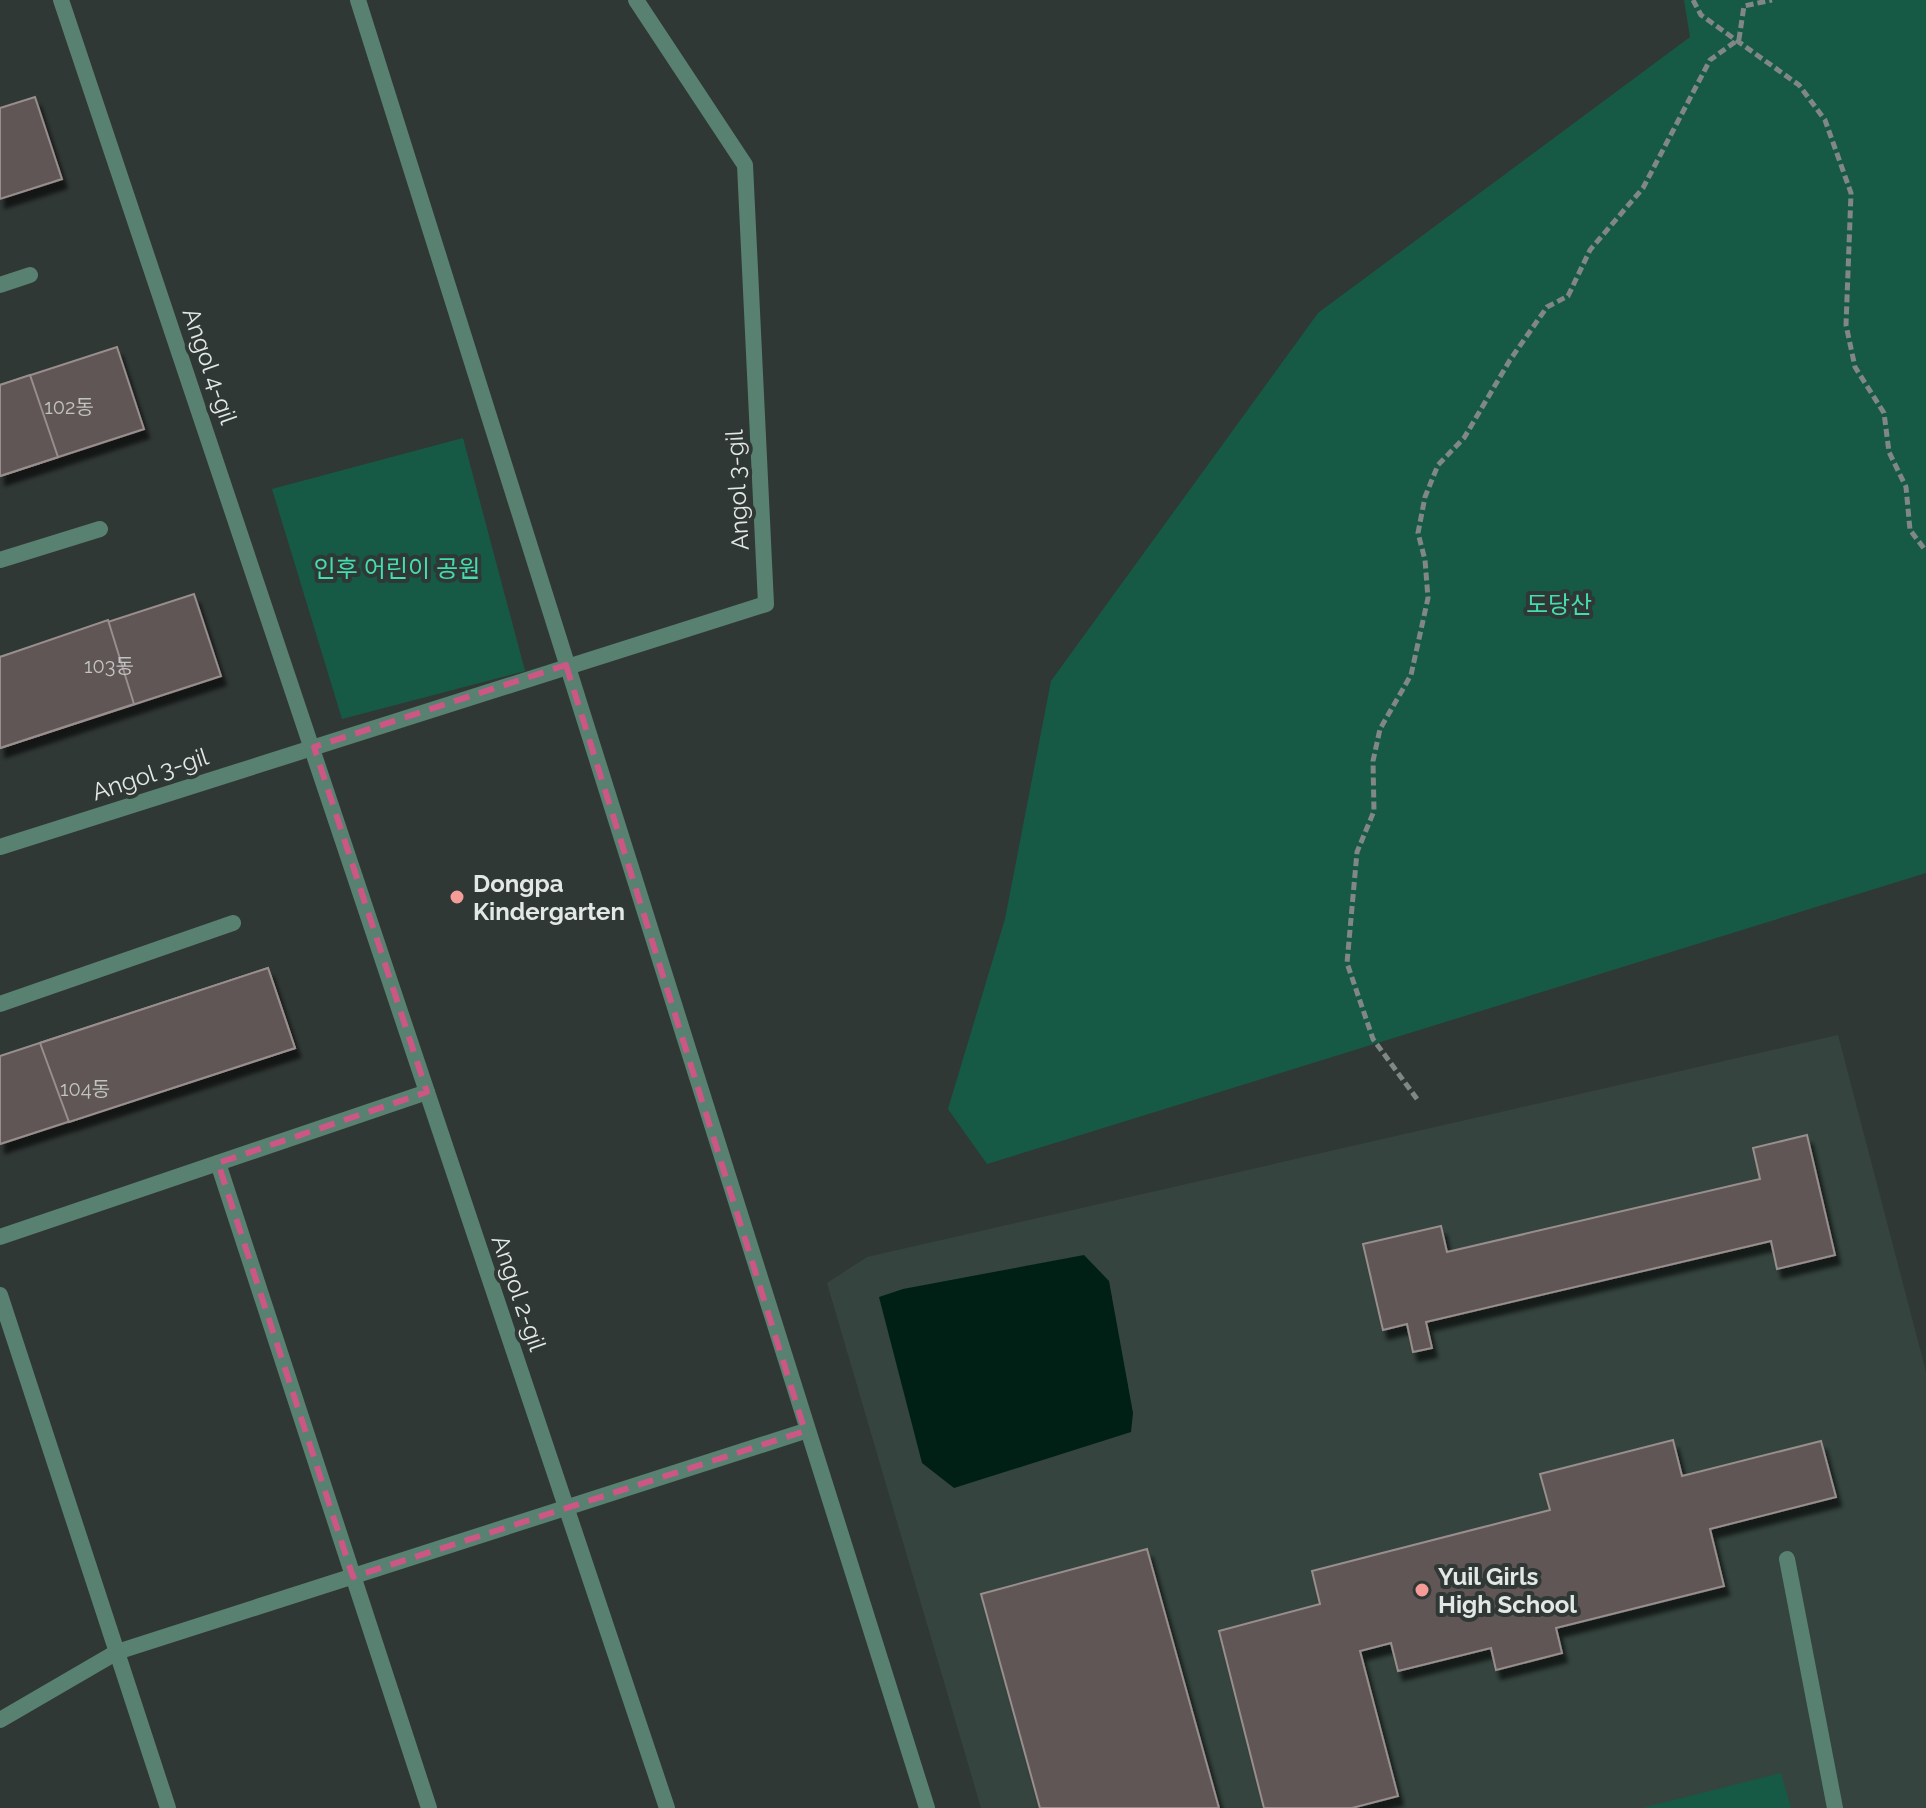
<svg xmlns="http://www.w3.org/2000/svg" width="1926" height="1808" viewBox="0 0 1926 1808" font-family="Raleway,'Noto Sans KR',sans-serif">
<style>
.built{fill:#35443e}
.green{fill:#165a46}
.water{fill:#002015}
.building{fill:#5f5655;stroke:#988e8d;stroke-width:2;filter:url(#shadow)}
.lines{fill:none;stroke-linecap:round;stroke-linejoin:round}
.path{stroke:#808784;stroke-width:5;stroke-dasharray:8 4;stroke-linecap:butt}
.lane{stroke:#598171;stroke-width:16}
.street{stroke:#598171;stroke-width:16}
.marked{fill:none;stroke:#cc5684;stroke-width:6;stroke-dasharray:16 10;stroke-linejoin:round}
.poi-dot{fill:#f59b98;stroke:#303835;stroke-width:3}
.labels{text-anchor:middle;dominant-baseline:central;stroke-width:8;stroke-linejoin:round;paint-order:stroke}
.number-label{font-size:20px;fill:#c1c4c1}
.street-label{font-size:24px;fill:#e2e8e5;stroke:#303835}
.park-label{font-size:24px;fill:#43ddaf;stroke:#303835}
.poi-label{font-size:24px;font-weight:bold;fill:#e2e8e5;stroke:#303835;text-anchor:start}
</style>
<defs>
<filter id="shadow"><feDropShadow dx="5" dy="9" stdDeviation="2" flood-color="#0009"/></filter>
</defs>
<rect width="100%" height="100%" fill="#303835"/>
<path class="built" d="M1838,1035L1926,1372V1808H981L827,1283L867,1257Z"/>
<g class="green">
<path d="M1684,0H1926V873L987,1164L948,1109L1005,919L1051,681L1318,313L1690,37Z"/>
<path d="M463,438L525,671L342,719L272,489Z"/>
<path d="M1781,1773L1791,1808H1642Z"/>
</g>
<path class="water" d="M1084,1255L1109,1281L1133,1413L1131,1432L954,1488L922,1463L879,1297L903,1289Z"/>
<g class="building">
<path d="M35,97L62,179L0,199V108Z"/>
<path d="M117,347L144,429L0,476V385Z"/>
<path d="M30,375L58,457L0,476V385Z"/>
<path d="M194,594L221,676L0,748V657Z"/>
<path d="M108,620L134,704L0,748V657Z"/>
<path d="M268,968L295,1048L0,1144V1056Z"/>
<path d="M268,968L295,1048L69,1122L40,1043Z"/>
<path d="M1807,1135L1835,1255L1777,1269L1771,1241L1426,1322L1432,1348L1413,1352L1407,1324L1383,1330L1363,1244L1441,1226L1447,1252L1760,1179L1753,1148Z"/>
<path d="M1673,1440L1682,1476L1821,1441L1836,1497L1710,1529L1724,1586L1556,1628L1562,1653L1496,1670L1491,1648L1398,1671L1391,1643L1360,1651L1398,1796L1352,1808H1264L1219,1631L1320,1604L1312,1571L1550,1510L1540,1474Z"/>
<path d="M1147,1549L1219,1808H1040L981,1594Z"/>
</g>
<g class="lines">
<g class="path">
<path d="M1693,0L1701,15L1799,85L1825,120L1851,193L1846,325L1855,367L1884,413L1889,452L1906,487L1910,530L1926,551"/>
<path d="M1417,1099L1373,1039L1347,963L1357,852L1374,811L1373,761L1380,729L1411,675L1428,598L1425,560L1418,533L1425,497L1438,465L1464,438L1510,360L1547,307L1568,296L1590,250L1643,188L1710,60L1739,39L1744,6L1772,0"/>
</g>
<g class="lane">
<path d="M0,285L30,275"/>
<path d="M0,560L100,529"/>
<path d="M0,1004L233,923"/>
<path d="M1787,1559L1835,1808"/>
</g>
<g class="street">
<path d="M61,0L667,1808"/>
<path d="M358,0L927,1808"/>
<path d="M0,847L766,604L745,165L636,0"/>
<path d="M218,1163L429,1808"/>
<path d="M0,1237L427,1092"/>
<path d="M0,1295L168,1808"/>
<path d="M0,1720L117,1652L805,1431"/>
</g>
</g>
<path class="marked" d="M566,665L805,1431L353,1577L218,1163L427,1092L314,747Z"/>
<g class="poi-dot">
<circle cx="457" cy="897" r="8"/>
<circle cx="1422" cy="1590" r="8"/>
</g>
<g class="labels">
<g class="number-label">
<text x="69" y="407">102동</text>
<text x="109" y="666">103동</text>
<text x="85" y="1089">104동</text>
</g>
<g class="street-label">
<text transform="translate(210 366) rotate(71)">Angol 4-gil</text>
<text transform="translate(737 490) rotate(-93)">Angol 3-gil</text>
<text transform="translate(150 774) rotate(-18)">Angol 3-gil</text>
<text transform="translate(519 1293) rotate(71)">Angol 2-gil</text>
</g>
<g class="park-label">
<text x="397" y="568">인후 어린이 공원</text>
<text x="1559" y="604">도당산</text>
</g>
<g class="poi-label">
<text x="473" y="883">Dongpa<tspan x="473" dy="28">Kindergarten</tspan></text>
<text x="1438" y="1576">Yuil Girls<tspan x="1438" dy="28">High School</tspan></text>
</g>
</g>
</svg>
